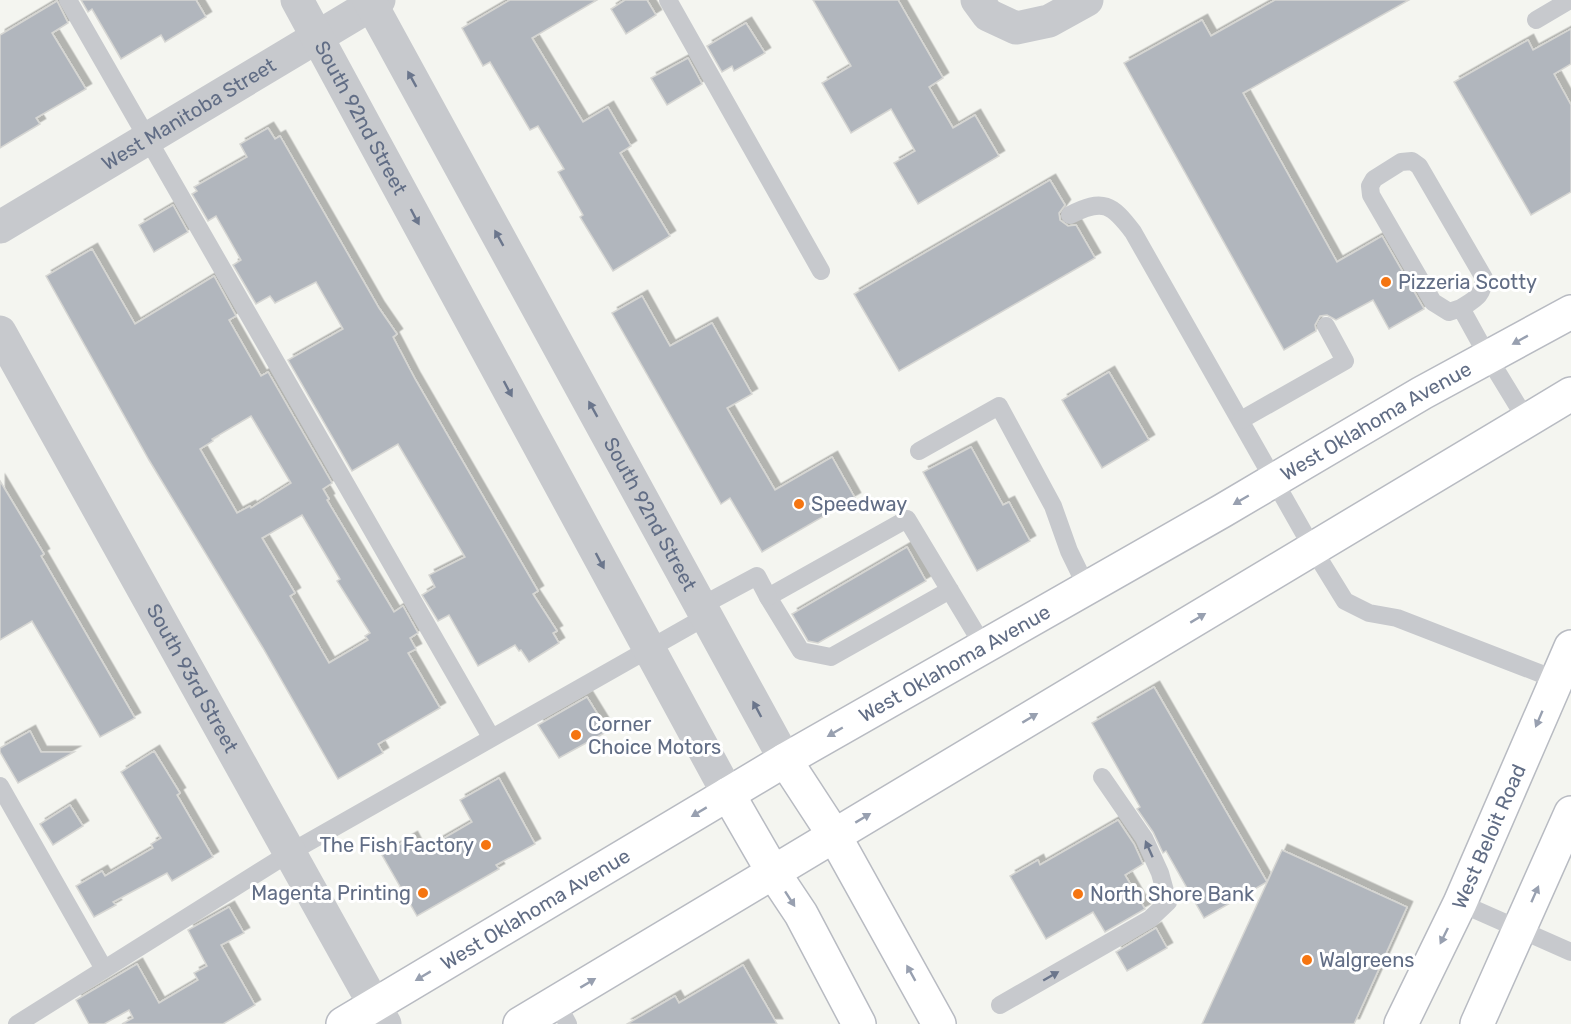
<svg xmlns="http://www.w3.org/2000/svg" width="1571" height="1024" viewBox="0 0 1571 1024" font-family="Rubik,sans-serif">
<style>
.building{fill:#b1b6bd;stroke:#d6d6d3;stroke-width:1.5;fill-rule:evenodd;filter:url(#shadow)}
.lines{fill:none;stroke-linecap:round;stroke-linejoin:round}
.secondary-casing{stroke:#b8bbc2;stroke-width:36}
.service{stroke:#c7c9cd;stroke-width:18}
.minor{stroke:#c7c9cd;stroke-width:33}
.tertiary{stroke:#c7c9cd;stroke-width:33}
.secondary{stroke:#fff;stroke-width:33}
.oneway{fill:#6b768c}
.oneway2{fill:#98a0b0}
.poi-dot{fill:#f57511;stroke:#fff;stroke-width:2}
.labels{text-anchor:middle;dominant-baseline:central;stroke-width:6;stroke-linejoin:round;paint-order:stroke}
.street-label{font-size:20px;fill:#616d85;stroke:#fff}
.poi-label{font-size:20px;fill:#616d85;stroke:#fff;text-anchor:start}
</style>
<defs>
<filter id="shadow"><feDropShadow dx="5.5" dy="-5.5" stdDeviation="0" flood-color="#0004"/></filter>
</defs>
<rect width="100%" height="100%" fill="#f4f5f0"/>
<g class="building">
<path d="M81,0H196L206,17L165,42L161,35L121,59L92,9L88,12Z"/>
<path d="M510,0H597L532,38L583,122L608,107L631,146L620,153L670,236L613,271L580,217L583,215L558,172L564,169L538,126L530,130L490,62L483,66L462,28Z"/>
<path d="M625,0H647L656,15L626,34L611,9Z"/>
<path d="M813,0H898L943,78L929,87L953,128L975,115L999,156L918,204L894,163L915,151L891,109L851,133L822,83L851,66Z"/>
<path d="M1275,0H1409L1243,93L1337,262L1382,236L1424,309L1389,329L1373,300L1336,320L1327,315L1320,316L1315,325L1316,331L1284,350L1124,63L1202,20L1211,36Z"/>
<path d="M57,1L68,23L52,33L86,89L36,118L40,124L0,148V35Z"/>
<path d="M746,23L765,53L734,71L732,66L722,72L707,46Z"/>
<path d="M1571,29V64L1554,74L1571,105V192L1531,215L1454,82L1528,40L1533,50Z"/>
<path d="M688,58L702,84L667,105L651,78Z"/>
<path d="M268,128L275,139L280,136L379,308L397,334L393,337L415,379L538,591L533,594L557,631L553,633L559,643L529,662L521,650L519,651L515,645L478,666L449,615L438,621L422,595L435,587L429,575L465,557L398,444L352,471L288,360L343,329L316,282L275,303L270,296L256,304L233,265L241,260L216,216L208,221L192,194L197,191L194,187L247,157L240,144Z"/>
<path d="M1050,180L1065,205L1059,213L1060,220L1068,226L1076,225L1095,258L899,371L854,294Z"/>
<path d="M173,205L188,232L154,252L139,225Z"/>
<path d="M92,249L135,324L214,276L236,316L229,320L261,376L268,372L332,483L323,489L329,499L327,500L394,612L403,606L418,633L410,638L416,649L408,653L440,708L378,744L383,753L338,779L263,648L149,460L46,276ZM251,416L291,483L251,508L250,506L237,513L200,449L213,441L212,439ZM302,515L340,579L337,581L370,633L365,636L368,640L329,663L290,596L295,593L262,538Z"/>
<path d="M642,296L670,346L712,323L752,394L727,408L775,490L832,457L855,498L762,552L730,498L721,504L612,313Z"/>
<path d="M1109,372L1149,440L1102,468L1062,400Z"/>
<path d="M971,447L1003,505L1009,502L1030,541L977,571L923,472Z"/>
<path d="M0,481L44,554L41,556L135,718L100,737L32,621L0,640Z"/>
<path d="M907,547L926,581L818,643L808,641L792,614Z"/>
<path d="M1154,687L1267,882L1204,918L1166,851L1163,853L1153,832L1137,809L1140,807L1092,723Z"/>
<path d="M587,697L608,731L559,758L538,725Z"/>
<path d="M30,731L41,752H74L18,783L0,752V748Z"/>
<path d="M154,751L180,793L177,795L213,857L172,881L167,873L113,902L116,905L94,917L76,886L102,871L105,876L153,848L151,844L161,838L121,772Z"/>
<path d="M499,778L535,844L496,865L499,869L417,916L382,855L412,837L420,852L472,822L460,800Z"/>
<path d="M70,805L83,826L53,845L40,824Z"/>
<path d="M1118,820L1134,844L1143,864L1125,875L1145,909L1105,932L1093,912L1046,939L1010,876L1038,860L1040,865Z"/>
<path d="M1282,850L1407,907L1354,1024H1202Z"/>
<path d="M229,907L244,933L221,945L255,1005L223,1024H122L133,1018L129,1010L104,1024H89L76,1000L137,964L159,1003L198,980L194,973L207,966L188,930Z"/>
<path d="M1156,928L1167,948L1127,971L1116,952Z"/>
<path d="M743,965L777,1024H627L675,996L679,1003Z"/>
</g>
<g class="lines">
<defs>
<g id="secondary">
<path d="M785,760L834,835L939,1024"/>
<path d="M728,794L773,872L801,914L859,1024"/>
<path id="s5" d="M343,1024L785,760L1222,511L1422,393L1571,312"/>
<path d="M520,1024L1571,394"/>
<path id="s6" d="M1401,1024L1460,903L1571,647"/>
<path d="M1477,1024L1571,813"/>
</g>
</defs>
<use href="#secondary" class="secondary-casing"/>
<g class="service">
<path d="M68,0L491,737"/>
<path d="M668,0L821,271"/>
<path d="M1536,20L1570,0"/>
<path d="M1070,215C1103,198 1112,204 1133,232L1313,549L1345,601L1369,613L1397,618L1557,680"/>
<path d="M1461,308C1475,299 1483,296 1484,278L1419,166L1412,161L1401,162L1374,179L1370,186L1371,195L1433,302L1449,312L1461,308L1488,357L1527,421"/>
<path d="M1241,420L1345,361L1326,326"/>
<path d="M919,451L999,406L1053,506L1069,551L1087,588"/>
<path d="M950,590L831,657L801,651L768,597L907,519L984,647"/>
<path d="M701,606L757,576L768,597"/>
<path d="M0,786L104,969"/>
<path d="M1460,903L1571,952"/>
<path d="M556,1002L568,1024"/>
<path d="M1000,1005L1150,919L1168,902L1160,873L1144,838L1102,777"/>
<path d="M17,1024L291,852L707,616"/>
</g>
<g class="minor">
<path d="M977,0L988,15L1016,28L1049,21L1087,0"/>
<path id="s1" d="M0,227L379,0"/>
<path id="s2" d="M0,332L385,1024"/>
</g>
<g class="tertiary">
<path id="s3" d="M297,0L728,794"/>
<path id="s4" d="M369,0L785,760"/>
</g>
<use href="#secondary" class="secondary"/>
</g>
<defs><path id="oneway-solid" d="M-6-.8H1V-3.2L6.5 0L1 3.2V.8H-6Z" transform="scale(1.5)"/></defs>
<g class="oneway">
<use href="#oneway-solid" transform="translate(412 79) rotate(-119)"/>
<use href="#oneway-solid" transform="translate(415 217) rotate(62)"/>
<use href="#oneway-solid" transform="translate(499 238) rotate(-119)"/>
<use href="#oneway-solid" transform="translate(508 389) rotate(62)"/>
<use href="#oneway-solid" transform="translate(593 409) rotate(-119)"/>
<use href="#oneway-solid" transform="translate(600 561) rotate(62)"/>
<use href="#oneway-solid" transform="translate(757 709) rotate(-118)"/>
<use href="#oneway-solid" transform="translate(1149 849) rotate(-114)"/>
<use href="#oneway-solid" transform="translate(1051 976) rotate(-30)"/>
</g>
<g class="oneway2">
<use href="#oneway-solid" transform="translate(1520 340) rotate(151)"/>
<use href="#oneway-solid" transform="translate(1241 500) rotate(150)"/>
<use href="#oneway-solid" transform="translate(1198 618) rotate(-31)"/>
<use href="#oneway-solid" transform="translate(1030 718) rotate(-31)"/>
<use href="#oneway-solid" transform="translate(1539 719) rotate(113)"/>
<use href="#oneway-solid" transform="translate(835 732) rotate(150)"/>
<use href="#oneway-solid" transform="translate(699 812) rotate(149)"/>
<use href="#oneway-solid" transform="translate(863 818) rotate(-31)"/>
<use href="#oneway-solid" transform="translate(1535 894) rotate(-66)"/>
<use href="#oneway-solid" transform="translate(790 899) rotate(57)"/>
<use href="#oneway-solid" transform="translate(1444 936) rotate(116)"/>
<use href="#oneway-solid" transform="translate(911 973) rotate(-119)"/>
<use href="#oneway-solid" transform="translate(423 976) rotate(149)"/>
<use href="#oneway-solid" transform="translate(588 983) rotate(-31)"/>
</g>
<g class="poi-dot">
<circle cx="1386" cy="282" r="6"/>
<circle cx="799" cy="504" r="6"/>
<circle cx="576" cy="735" r="6"/>
<circle cx="486" cy="845" r="6"/>
<circle cx="423" cy="893" r="6"/>
<circle cx="1078" cy="894" r="6"/>
<circle cx="1307" cy="960" r="6"/>
</g>
<g class="labels">
<g class="street-label">
<text stroke="none"><textPath href="#s1" startOffset="220">West Manitoba Street</textPath></text>
<text stroke="none"><textPath href="#s3" startOffset="134">South 92nd Street</textPath></text>
<text stroke="none"><textPath href="#s5" startOffset="1196">West Oklahoma Avenue</textPath></text>
<text stroke="none"><textPath href="#s4" startOffset="586">South 92nd Street</textPath></text>
<text stroke="none"><textPath href="#s5" startOffset="710">West Oklahoma Avenue</textPath></text>
<text stroke="none"><textPath href="#s2" startOffset="396">South 93rd Street</textPath></text>
<text stroke="none"><textPath href="#s6" startOffset="207">West Beloit Road</textPath></text>
<text stroke="none"><textPath href="#s5" startOffset="224">West Oklahoma Avenue</textPath></text>
</g>
<g class="poi-label">
<text x="1398" y="282">Pizzeria Scotty</text>
<text x="811" y="504">Speedway</text>
<text x="588" y="724">Corner<tspan x="588" dy="23">Choice Motors</tspan></text>
<text x="474" y="845" text-anchor="end">The Fish Factory</text>
<text x="411" y="893" text-anchor="end">Magenta Printing</text>
<text x="1090" y="894">North Shore Bank</text>
<text x="1319" y="960">Walgreens</text>
</g>
</g>
</svg>
